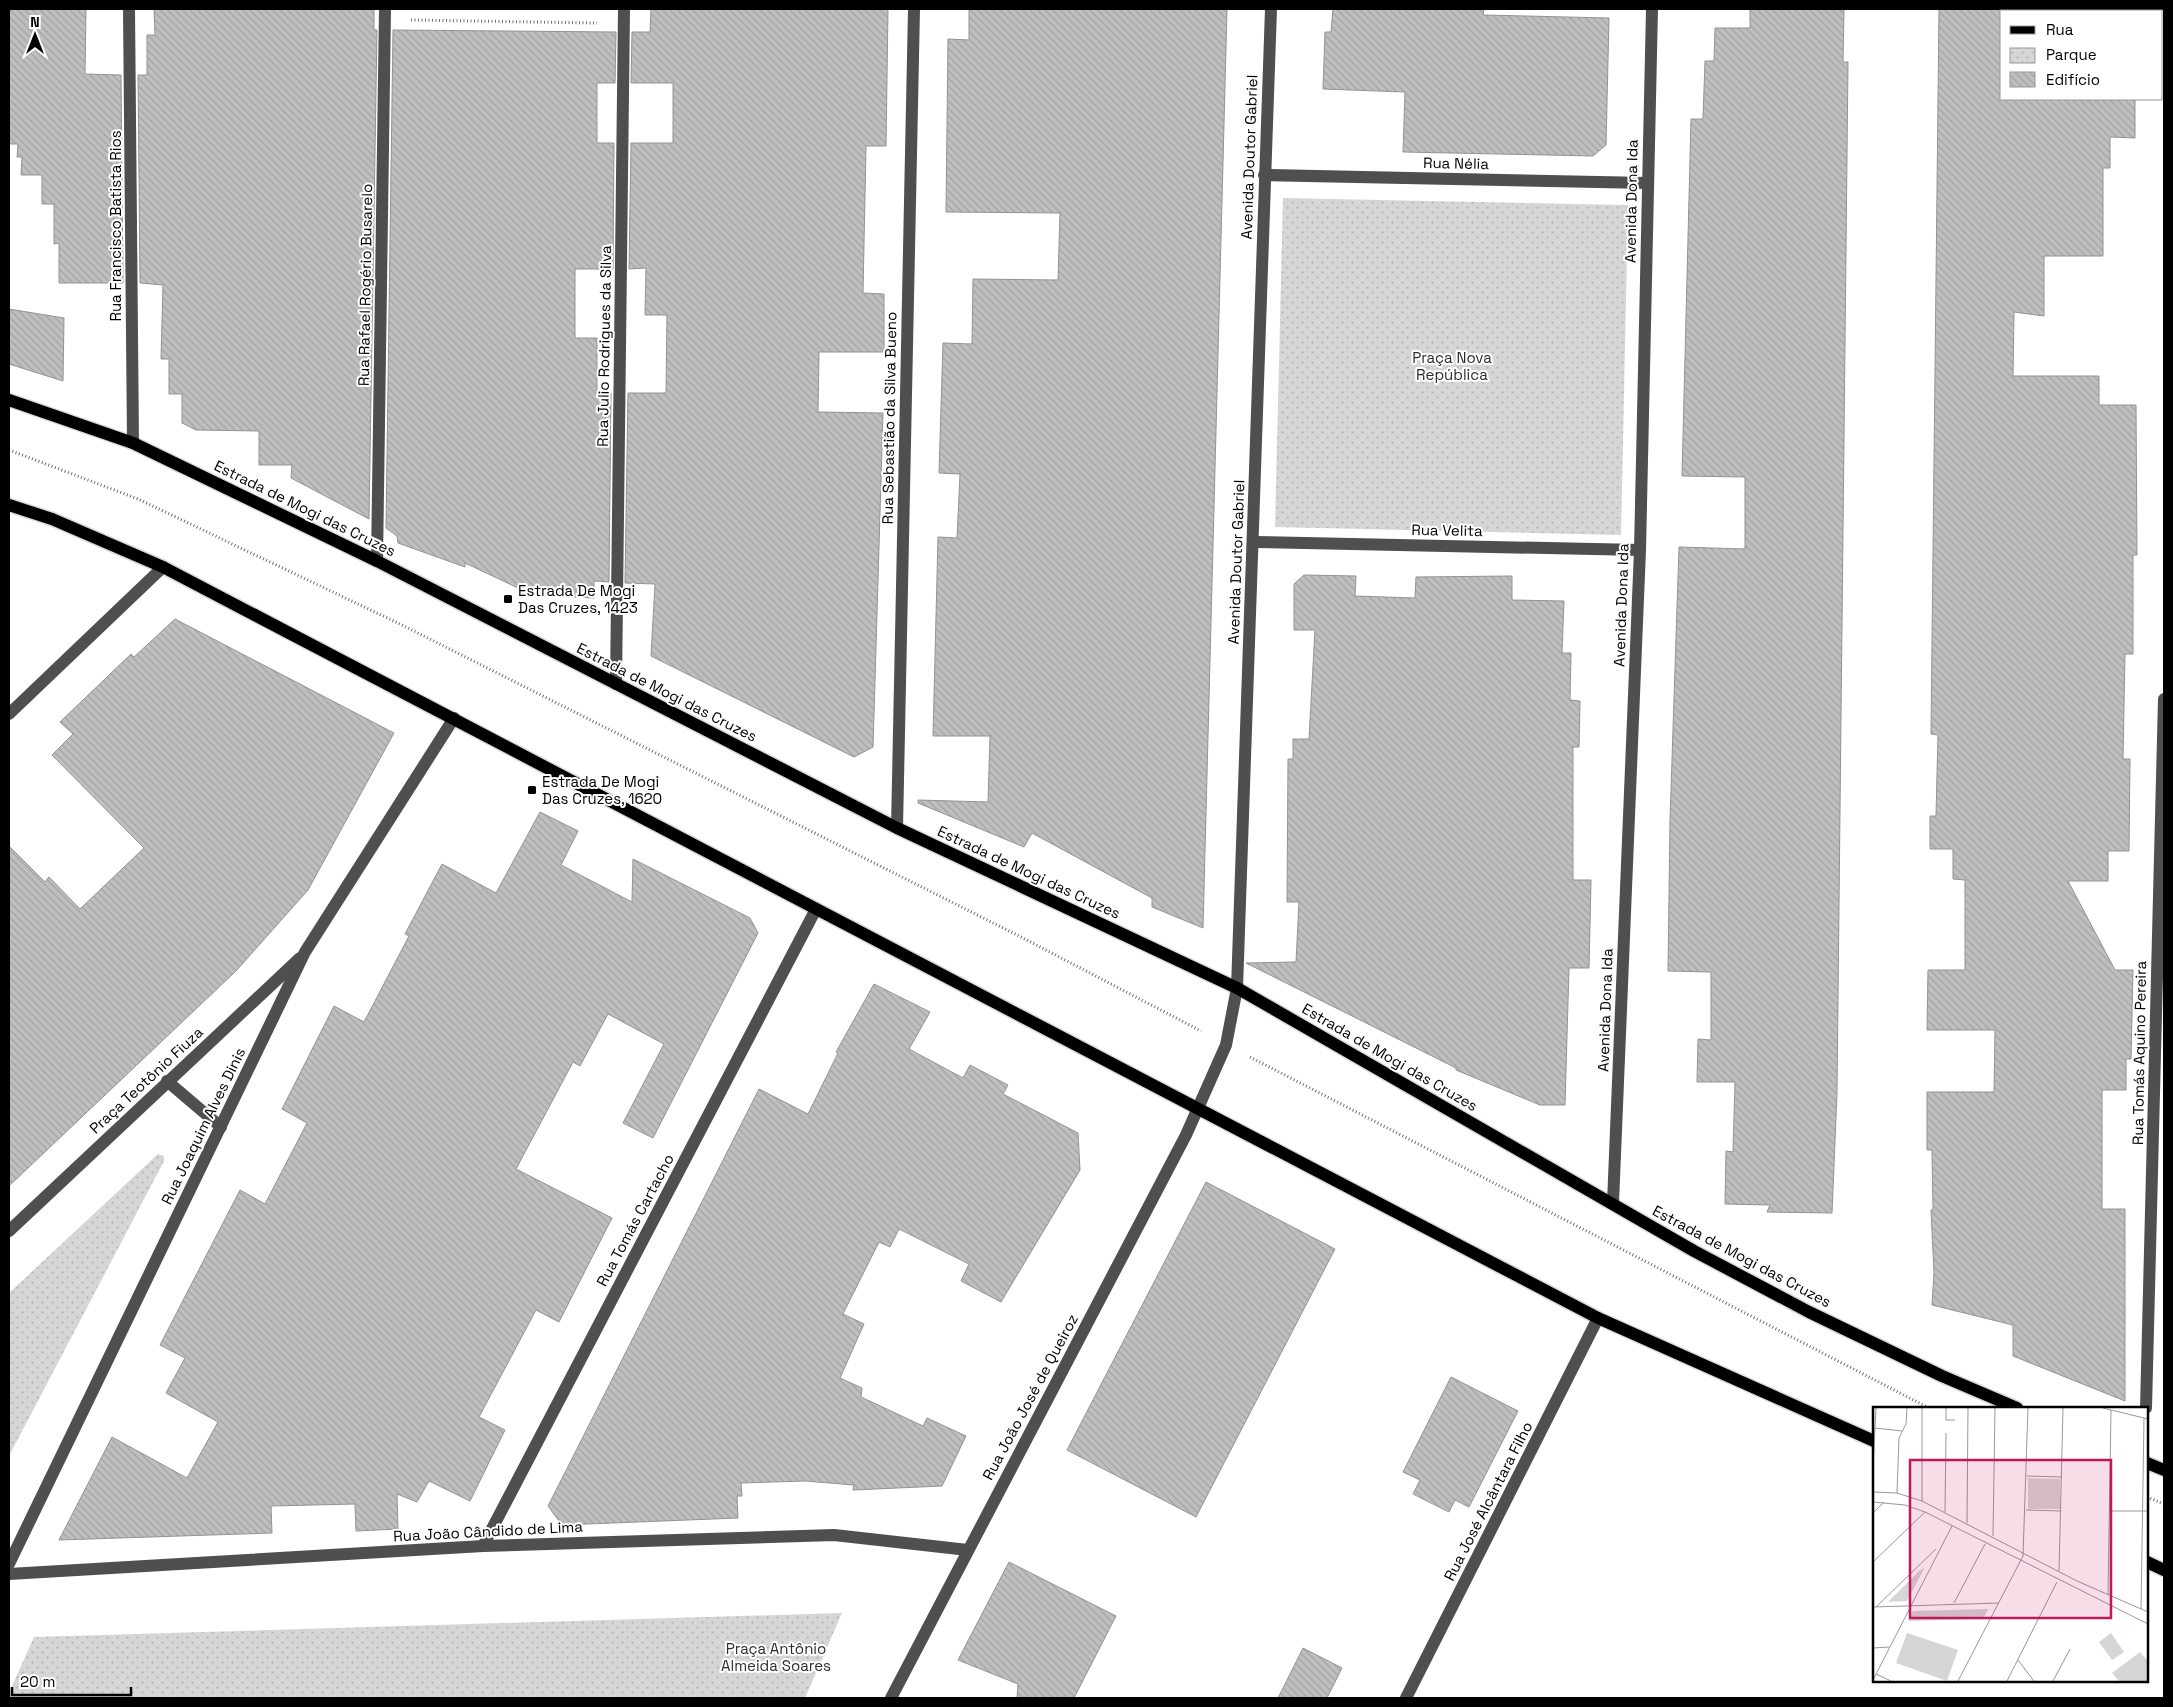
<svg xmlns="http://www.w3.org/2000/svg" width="2173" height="1707" viewBox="0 0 2173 1707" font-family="'Space Grotesk',sans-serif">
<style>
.park{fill:url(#park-dots)}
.building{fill:url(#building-back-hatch);stroke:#939393}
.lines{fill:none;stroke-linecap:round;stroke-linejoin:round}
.major-casing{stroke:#dbdbdb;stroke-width:15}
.path{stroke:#717171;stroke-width:3;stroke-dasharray:1 2.5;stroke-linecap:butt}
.minor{stroke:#4f4f4f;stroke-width:12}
.major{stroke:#000;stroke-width:12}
.poi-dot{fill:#000;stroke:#fff;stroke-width:2}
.labels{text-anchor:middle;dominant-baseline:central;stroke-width:4;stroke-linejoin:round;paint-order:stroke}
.street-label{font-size:15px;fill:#000;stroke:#fff}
.park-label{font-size:15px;fill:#2d2d2d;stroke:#fff}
.poi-label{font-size:15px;fill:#000;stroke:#fff;text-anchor:start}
.inset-road{fill:none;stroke:#999;stroke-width:1}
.view{fill:#c2185b;fill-opacity:0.15;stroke:#c2185b;stroke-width:2.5}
.inset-edge{fill:none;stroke:#000;stroke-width:2.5}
</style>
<defs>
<pattern id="park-dots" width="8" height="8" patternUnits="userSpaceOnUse" patternTransform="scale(1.25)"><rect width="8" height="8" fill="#d6d6d6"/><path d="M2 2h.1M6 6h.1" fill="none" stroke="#b6b6b6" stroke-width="1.8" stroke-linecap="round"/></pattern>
<pattern id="building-back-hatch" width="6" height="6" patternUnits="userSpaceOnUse" patternTransform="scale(1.25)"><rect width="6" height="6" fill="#bfbfbf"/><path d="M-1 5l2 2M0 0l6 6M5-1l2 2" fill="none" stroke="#a2a2a2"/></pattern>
</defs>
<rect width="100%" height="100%" fill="#fff"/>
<g class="park">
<path d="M1283,198L1628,205L1621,535L1275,527Z"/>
<path d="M158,1154L164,1156V1161L9,1456V1293Z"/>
<path d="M842,1613L805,1698H9V1693L34,1637Z"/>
</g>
<g class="building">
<path d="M9,9H86L85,74L121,75L123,283H59V243L54,244V204H42V175H21L22,157H17L18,144H9Z"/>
<path d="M154,9H374V30H377L369,519L291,478L292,465H259V431L196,430L182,423V394H169V359H161L163,285L140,283L138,75H147V35H155Z"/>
<path d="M651,9H888L886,146H866L863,293L884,294V352H819L818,412L883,413L873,747L854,757L651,656L655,584L625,583L628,393H666L667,315H645L646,268L629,269L631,143H673V83H631L632,32H650Z"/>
<path d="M969,9H1227L1203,928L1152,907V898L1032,833L1024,847L918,803V800L988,802L990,736H933L938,537L957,538L960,474L939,473L943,343L972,344L973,279L1058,280L1060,213L946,212L948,39L969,40Z"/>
<path d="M1333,9H1484L1483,15L1609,18L1606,145L1593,156L1403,152L1405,92L1323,89L1325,32H1331Z"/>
<path d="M1750,9H1844L1843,62H1848L1837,1093L1832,1213L1767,1212L1770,1205L1725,1204L1726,1151L1733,1152L1735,1082H1697L1698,1039L1711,1040V972L1668,971L1670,821L1679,547L1745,549V477L1682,476L1691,119H1703L1705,61H1714L1715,28H1750Z"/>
<path d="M1939,9H2002V99H2135V138L2110,137V168H2103V256H2044V316L2014,312L2013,376H2099V405H2136L2137,555H2133V654H2125L2123,759H2130L2129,851H2108V881H2068L2115,970H2133L2131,1059H2126V1090H2102V1209H2125V1401L2013,1356V1325L1932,1305L1934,1273L1931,1210H1933L1932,1150H1927V1092H1994L1995,1030H1927L1928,970H1965V880L1953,879V849H1930V816H1936L1938,735L1931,734Z"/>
<path d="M393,30L616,32L615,83H597V143H614L613,269H575V338H597V393H611L609,582L594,581V598L533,595L465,563V567L398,543L397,536L386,528Z"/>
<path d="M9,309L64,318L63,381L9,364Z"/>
<path d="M1304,575L1356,576L1355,596L1415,598L1416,577L1512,576V600L1564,601L1562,653H1571L1570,700L1580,701L1579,747H1573V880H1591L1589,968H1569L1565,1105H1540L1456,1070V1068L1246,963L1296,962L1299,902H1287L1288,759H1293V739H1309L1315,630H1294V584Z"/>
<path d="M175,619L394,733L308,890L236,971L9,1186V846L45,882L49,877L80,909L144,848L52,755L73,734L60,722L131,654L134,657Z"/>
<path d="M540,812L578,831L561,865L632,902L633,859L750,918L758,933L653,1138L623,1123L664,1044L608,1014L580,1066L573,1062L516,1169L612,1218L559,1322L536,1310L479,1417L505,1430L470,1501L429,1481L417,1502L397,1494L398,1529L356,1531L355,1504L271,1506L272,1533L59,1540L112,1437L187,1478L218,1422L166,1393L185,1358L160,1345L240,1190L265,1204L307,1123L282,1109L334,1006L364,1022L409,936L405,934L442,864L496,893Z"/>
<path d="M874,984L930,1012L909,1049L963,1078L970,1065L1008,1085L1003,1094L1078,1133L1080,1170L1001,1302L961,1281L969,1264L899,1229L890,1247L879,1242L843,1314L864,1324L840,1378L862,1388L861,1397L923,1426L927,1418L966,1436L942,1486L853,1490L854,1485L805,1481L741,1483L742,1496H737L738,1518L562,1525L548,1506L759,1089L808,1114L838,1053L836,1052Z"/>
<path d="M1206,1182L1335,1249L1196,1517L1067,1450Z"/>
<path d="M1451,1377L1518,1411L1469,1507L1455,1500L1449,1512L1413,1494L1420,1480L1403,1472Z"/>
<path d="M1009,1562L1116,1616L1074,1698H1017L1018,1684L958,1660Z"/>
<path d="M1303,1648L1342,1668L1327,1698H1278Z"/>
</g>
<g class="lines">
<defs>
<g id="major">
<path d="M9,400L133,443L377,561L897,828L1237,988L1694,1251L1809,1312L1942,1376L2017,1408"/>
<path d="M9,505L52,519L163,567L1598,1318L1874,1441"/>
<path d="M2147,1463L2164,1470"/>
<path d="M2147,1562L2164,1570"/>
</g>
</defs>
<use href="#major" class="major-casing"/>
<g class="path">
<path d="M411,20L597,23"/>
<path d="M9,450L138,499L402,625L1021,937L1201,1031"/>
<path d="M1250,1057L1929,1408"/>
<path d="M2147,1497L2164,1504"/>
</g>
<g class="minor">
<path d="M129,9L133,443"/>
<path d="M1264,175L1648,183"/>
<path d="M1254,542L1640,550"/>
<path d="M377,561L385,9"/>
<path d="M616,684L624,9"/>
<path d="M9,714L163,567"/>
<path d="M897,828L914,9"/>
<path d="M167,1081L221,1127"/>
<path d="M1613,1203L1640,550L1652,9"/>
<path d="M9,1231L300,958"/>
<path d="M2146,1408L2164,699"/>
<path d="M483,1546L816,909"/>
<path d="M9,1564L305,952L454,718"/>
<path d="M9,1574L483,1546L834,1535L968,1550"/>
<path d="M891,1698L1186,1135L1226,1045L1237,988L1271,9"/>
<path d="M1406,1698L1598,1318"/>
</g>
<use href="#major" class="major"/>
</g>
<g class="poi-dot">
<rect x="503" y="594" width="10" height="10" rx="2.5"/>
<rect x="527" y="785" width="10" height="10" rx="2.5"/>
</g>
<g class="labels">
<g class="street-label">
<text transform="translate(1249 157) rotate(-88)">Avenida Doutor Gabriel</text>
<text transform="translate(1456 163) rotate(1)">Rua Nélia</text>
<text transform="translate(1631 201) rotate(-89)">Avenida Dona Ida</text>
<text transform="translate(115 226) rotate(-90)">Rua Francisco Batista Rios</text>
<text transform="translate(365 285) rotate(-89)">Rua Rafael Rogério Busarelo</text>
<text transform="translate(604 346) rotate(-89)">Rua Julio Rodrigues da Silva</text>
<text transform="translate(889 418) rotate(-89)">Rua Sebastião da Silva Bueno</text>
<text transform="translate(305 508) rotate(26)">Estrada de Mogi das Cruzes</text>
<text transform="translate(1447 530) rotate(1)">Rua Velita</text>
<text transform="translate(1236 562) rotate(-88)">Avenida Doutor Gabriel</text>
<text transform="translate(1621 605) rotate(-88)">Avenida Dona Ida</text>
<text transform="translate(667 692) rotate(27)">Estrada de Mogi das Cruzes</text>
<text transform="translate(1029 872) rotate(25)">Estrada de Mogi das Cruzes</text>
<text transform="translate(1605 1010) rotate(-88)">Avenida Dona Ida</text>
<text transform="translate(2139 1053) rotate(-89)">Rua Tomás Aquino Pereira</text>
<text transform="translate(1390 1057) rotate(30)">Estrada de Mogi das Cruzes</text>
<text transform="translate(146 1080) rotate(-43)">Praça Teotônio Fiuza</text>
<text transform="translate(203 1126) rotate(-64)">Rua Joaquim Alves Dinis</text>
<text transform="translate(635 1220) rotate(-62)">Rua Tomás Cartacho</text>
<text transform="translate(1742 1256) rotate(28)">Estrada de Mogi das Cruzes</text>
<text transform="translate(1030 1397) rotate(-62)">Rua João José de Queiroz</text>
<text transform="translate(1488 1501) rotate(-63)">Rua José Alcântara Filho</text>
<text transform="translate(488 1531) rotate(-3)">Rua João Cândido de Lima</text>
</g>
<g class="park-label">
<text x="1452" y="357">Praça Nova<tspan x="1452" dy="17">República</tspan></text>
<text x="776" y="1648">Praça Antônio<tspan x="776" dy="17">Almeida Soares</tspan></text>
</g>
<g class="poi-label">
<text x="518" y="590">Estrada De Mogi<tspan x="518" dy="17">Das Cruzes, 1423</tspan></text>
<text x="542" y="781">Estrada De Mogi<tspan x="542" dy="17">Das Cruzes, 1620</tspan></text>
</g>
</g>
<g transform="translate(1873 1407)">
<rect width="275" height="275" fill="#fff"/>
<path d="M34,226L85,243L74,274L23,256ZM238,226L251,245L239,253L226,235ZM267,245L275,254V274H246L239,266Z" fill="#d6d6d6"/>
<path d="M155,71L187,72V102H155ZM52,160L34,194L15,195L46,164ZM115,202L110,212L35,214L40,204Z" fill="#d6d6d6"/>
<path class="inset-road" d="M73,1V13H82M230,1L275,12M2,21L29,24M0,59L3,1M154,69L189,70M0,85L24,86L49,94L204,174L275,205M24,86L26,31L33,17L34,1M49,94V1M0,95L32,98L52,105L275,217M153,103L188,104M237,104H275M72,105L73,26M0,106L11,95M94,116L95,1M120,129L122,1M0,155L52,105M186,164L190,1M235,188L238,3M81,196L112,137M4,199L63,142M0,200L126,196M268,202L271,11M0,241L16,240M145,253L161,274M3,267L18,274M0,273L79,119M85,274L150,149L155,1M134,274L184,175M180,274L197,242"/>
<path class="view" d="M37,53H238V211H37Z"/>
<rect width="275" height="275" class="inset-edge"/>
</g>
<rect width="2173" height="1707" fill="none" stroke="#000000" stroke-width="20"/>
<rect x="2000" y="10" width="162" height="90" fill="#ffffff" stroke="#999999"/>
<rect x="2010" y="26" width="25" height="8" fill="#000000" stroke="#999999"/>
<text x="2046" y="35" font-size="15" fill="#000000">Rua</text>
<rect x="2010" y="48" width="25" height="15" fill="url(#park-dots)" stroke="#999999"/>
<text x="2046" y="60" font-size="15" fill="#000000">Parque</text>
<rect x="2010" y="72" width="25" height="15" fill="url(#building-back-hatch)" stroke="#999999"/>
<text x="2046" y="85" font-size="15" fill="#000000">Edifício</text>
<g transform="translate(35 35)" stroke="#ffffff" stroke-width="4" paint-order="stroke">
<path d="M0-4L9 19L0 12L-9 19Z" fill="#000000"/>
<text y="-8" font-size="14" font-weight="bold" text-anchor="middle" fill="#000000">N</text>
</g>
<path d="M12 1687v8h119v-8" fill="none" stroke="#000000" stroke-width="2.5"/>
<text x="20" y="1687" font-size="15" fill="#000000" stroke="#ffffff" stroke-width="4" paint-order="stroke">20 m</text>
</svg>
